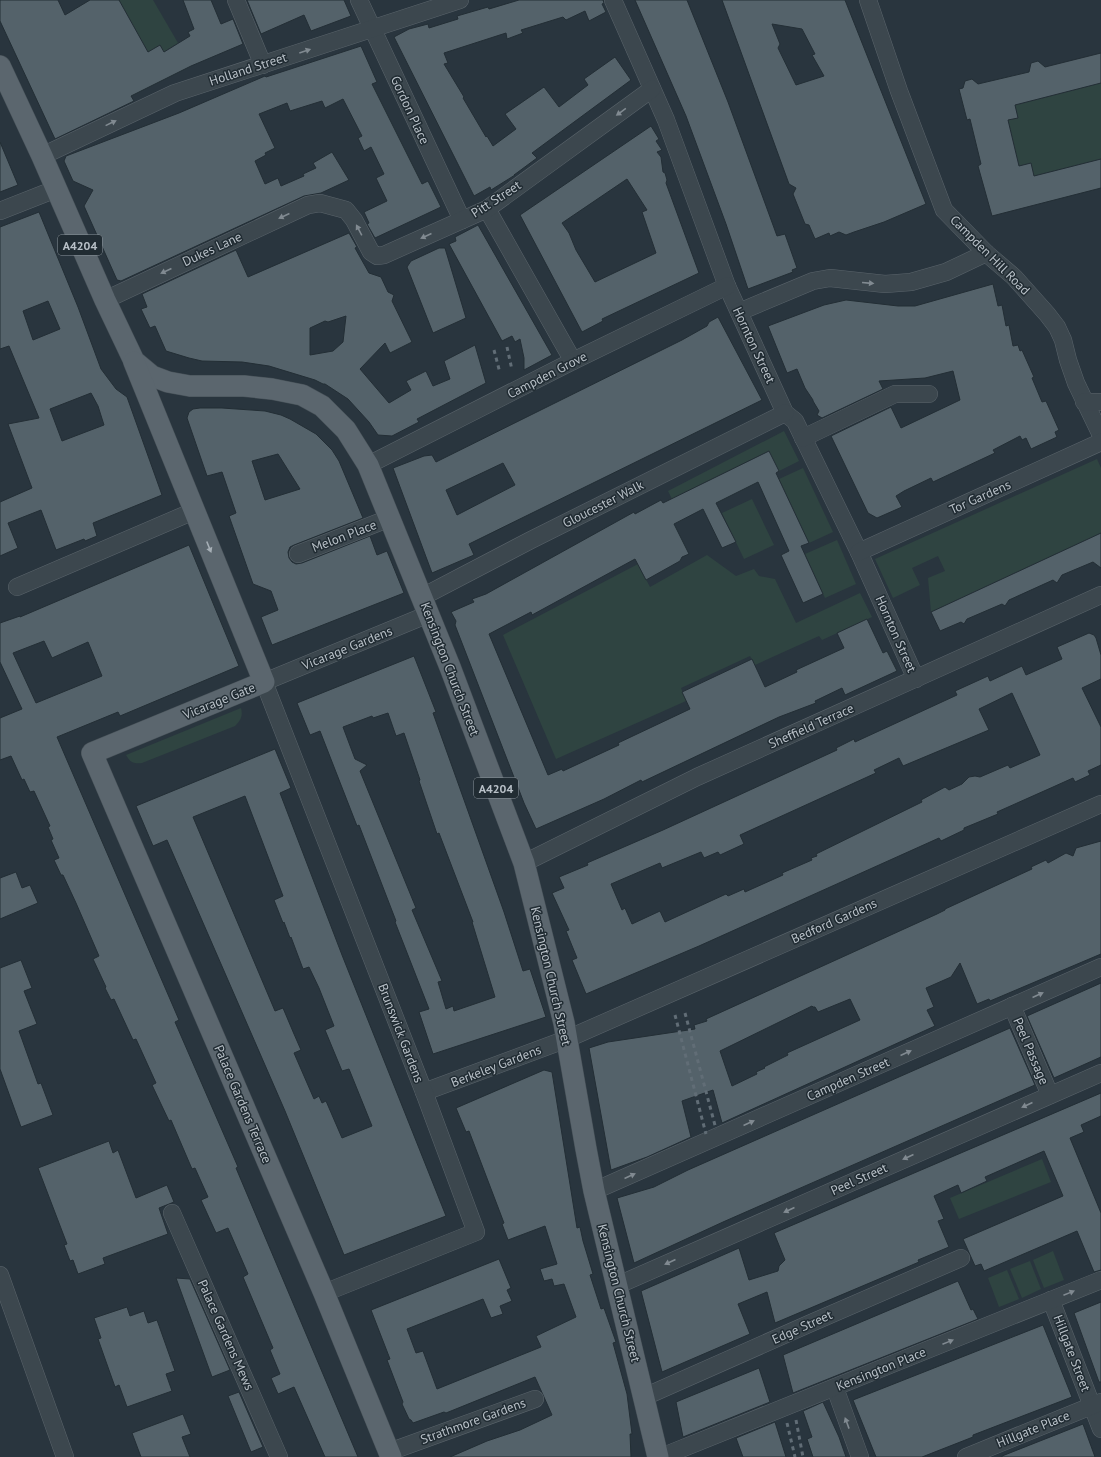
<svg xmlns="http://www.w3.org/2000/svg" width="1101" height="1457" viewBox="0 0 1101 1457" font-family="'PT Sans',sans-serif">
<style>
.green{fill:#2f4441}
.building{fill:#54626a;stroke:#232e35;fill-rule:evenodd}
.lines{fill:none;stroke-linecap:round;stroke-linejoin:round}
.minor-casing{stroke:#5a646b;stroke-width:18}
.major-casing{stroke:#465057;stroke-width:22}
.minor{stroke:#3c474e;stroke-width:17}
.major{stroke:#5b666e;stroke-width:21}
.rail{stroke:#616d76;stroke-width:3;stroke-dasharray:4 4;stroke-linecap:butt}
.oneway{fill:#818a91}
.oneway2{fill:#a6afb6}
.labels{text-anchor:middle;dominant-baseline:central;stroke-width:3;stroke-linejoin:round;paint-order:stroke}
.shield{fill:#212c33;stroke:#8b949b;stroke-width:1}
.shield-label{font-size:12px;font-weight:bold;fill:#b9c1c8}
.street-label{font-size:13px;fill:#b9c1c8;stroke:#212c33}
</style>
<rect width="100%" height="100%" fill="#29353e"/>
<g class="green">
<path d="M118,0H153L178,43L164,52H148Z"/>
<path d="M1101,83V159L1034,176L1031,163L1019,166L1008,120L1018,118L1015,105Z"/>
<path d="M784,431L799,461L779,471L769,451L672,499L668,491Z"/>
<path d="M1097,459L1101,468V533L931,612L928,578L945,571L938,556L912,568L920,585L893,598L875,559Z"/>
<path d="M803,468L833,532L809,543L779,479Z"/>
<path d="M752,499L774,545L744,559L722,513Z"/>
<path d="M837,540L856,584L825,598L805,554Z"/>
<path d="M707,555L736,576L754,569L759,576L775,579L796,623L860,593L872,617L822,640L819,636L755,665L750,656L681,688L686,701L556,759L503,635L638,564L650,587Z"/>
<path d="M241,708C243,716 241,720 235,726L142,763C133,764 130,762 126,755Z"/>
<path d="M1042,1159L1051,1182L959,1219L950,1198Z"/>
<path d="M1053,1251L1064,1280L1044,1288L1033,1260Z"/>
<path d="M1030,1261L1041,1289L1022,1298L1010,1269Z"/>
<path d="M1007,1270L1019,1299L999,1307L988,1278Z"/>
</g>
<g class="building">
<path d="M0,0H58L65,15L90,0H119L148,52L160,45L164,52L190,36L188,32L194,29L183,0H211L221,24L233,19L243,44L191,66L131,96L134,101L55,139L0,21Z"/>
<path d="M247,0H344L351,16L311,31L304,15L261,34Z"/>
<path d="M519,0H603L604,3L602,4L606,12L589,21L585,11L566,20L563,17L521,30L523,33L507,39L506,33L444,53L448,63L444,64L464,97L463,98L486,137L487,136L493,146L516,129L505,114L544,87L559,107L588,85L584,79L615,57L631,80L532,153L537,158L514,175H515L491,190L490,187L474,196L394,37L409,29L428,24L429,28L458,19L457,16L488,7L489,9Z"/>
<path d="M635,0H687L728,102L777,236L785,234L797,268L792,270L793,272L748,289L726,224L686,116Z"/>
<path d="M722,0H845L926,204L884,222L854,232L846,235L839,232L830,236L829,233L815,239L809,225L805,224L793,194L796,188L789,184ZM772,24L802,29L815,54L812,55L824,76L796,85L778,48L780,44Z"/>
<path d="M361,46L377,82L372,84L422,184L428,181L441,207L375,238L367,224L369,223L364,212L387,201L376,178L384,174L371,147L364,151L358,138L362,136L343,99L325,108L322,101L290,111L287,103L259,114L275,148L265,153L266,155L255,161L265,184L278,178L281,186L304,176L303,174L316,168L313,163L332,152L349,180L321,193L304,196L121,281L117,280L84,206L93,190L73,181L64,161L66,156L179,113L265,76L266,77Z"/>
<path d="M1101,53V83L1015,105L1018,118L1008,120L1019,166L1031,163L1034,176L1101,159V188L992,216L978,166L981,164L970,119L967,120L959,89L963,88L965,81L972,79L978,84L1029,72L1031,63L1038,61L1045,67Z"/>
<path d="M651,126L659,139L656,141L662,150L657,152L661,157L663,172L665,173L667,180L666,183L699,273L602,319L603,321L582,332L520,215ZM627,179L647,210L642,212L656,253L595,282L576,250L569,233L562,223Z"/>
<path d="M0,142L18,185L0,192Z"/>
<path d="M39,212L78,307L101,369L116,389L127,397L162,495L93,523L97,536L85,541L84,539L56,550L41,510L8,523L18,548L0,556V502L32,488L8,424L39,418L9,346L0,349V227ZM48,301L60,329L33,340L23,311ZM91,393L98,406L104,425L62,441L50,409Z"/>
<path d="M478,225L552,355L524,370V358L520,339L515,342L512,336L502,341L449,244L456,241L455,237Z"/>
<path d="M349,233L357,247L355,248L369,273L381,277L388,292L394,295L392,301L412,342L390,353L385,343L360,369L389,403L411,390L406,381L426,371L433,386L450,379L444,361L475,345L486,383L417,419L419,422L392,436L378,435L369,422L348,399L325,384H323L315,380L269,366L242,362L202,361L189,358L166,351L155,326L150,328L141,309L147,307L142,294L236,250L248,277ZM346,316L343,342L333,351L310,355V328L325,321L328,322Z"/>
<path d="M439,248H445L466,318L433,333L407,267L411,261Z"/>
<path d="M993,284L998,306L1002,305L1006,326L1009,325L1013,346L1018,345L1020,351L1022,350L1034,377L1032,378L1042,402L1046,401L1059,430L1055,432L1057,437L1031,449L1026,438L1022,440L1020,436L993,450L995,453L933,482L931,478L904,491L896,496L902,507L877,518L868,513L831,436L891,407L901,428L960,400L953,371L925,378L879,381L883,389L822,418L817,415L819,411L813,401V400L805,388L797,369L787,373L768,326L824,305L846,300L898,306H915Z"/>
<path d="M718,317L762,400L469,544L474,555L432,573L393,468L424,456L432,455L436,462L682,340L707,326L709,322ZM503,463L515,485L457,515L446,490Z"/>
<path d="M200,408H222L265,411L281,415L290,419L316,434L332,450L339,461L363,518L294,545L290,547L288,552L289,558L292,562L296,564L302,563L370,536L377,555L387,551L404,593L272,645L261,617L278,610L271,591L253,584L229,516L236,513L222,472L207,476L187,418L189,412L193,409ZM278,454L300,489L265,500L252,461Z"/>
<path d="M769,451L779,471L776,473L809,543L801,546L823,594L803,603L781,555L789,551L758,482L716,503L736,542L722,548L703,509L674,524L689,554L682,557L680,561L646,580L635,559L532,615L531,612L489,634L548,775L562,769L563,771L619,745L618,743L690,709L682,692L752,659L765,687L797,672L796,670L844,648L837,633L867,619L883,653L887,651L897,671L845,695L842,688L815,701L816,703L779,717L642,782L641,780L604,799L536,829L524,803L455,625L456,621L451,612L474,602L472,599L486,594L634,512L635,514L661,500L663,503Z"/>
<path d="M1101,533V568L1093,562L1062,575L1057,583L1053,580L1009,600L1005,606L1002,604L967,619L964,624L961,622L940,631L931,612Z"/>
<path d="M189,545L239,666L120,716L118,712L57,737L179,1020L175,1022L238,1167L236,1168L358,1457H325L294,1387L278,1394L271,1378L280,1374L270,1350L273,1348L243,1277L248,1274L228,1228L216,1233L201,1200L208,1197L195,1168L192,1169L171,1120L169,1121L152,1085L156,1083L136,1039L133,1040L114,999L111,1000L105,988L106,987L93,959L99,956L76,903L63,875H61L54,860L59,858L51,840L53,839L48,827L50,826L34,791L30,792L24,779L22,780L11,756L0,760V718L22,709L0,662V623L20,616V617ZM44,641L52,658L88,642L102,676L36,703L13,653Z"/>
<path d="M1089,633L1094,635L1096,638L1101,655V679L1082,688L1101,727V765L1088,771L1090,775L1075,782L1073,778L1053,787L997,812L998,814L964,828V830L941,841L939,838L699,946L586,994L572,960L577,958L566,931L569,930L552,893L564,888L559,877L588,865L587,863L663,830L837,750L836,748L854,739L855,742L957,695L955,691L988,676L990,681L1022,666L1026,675L1062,659L1057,647ZM1012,693L1040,755L1010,768L1008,765L980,777L975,776L969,777L962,784L949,790L945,787L921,800L922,802L816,854L817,856L811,858L812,860L782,873L783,875L745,892L744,889L728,896L726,894L665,922L660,911L632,924L625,908L622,910L611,884L660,863L662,868L701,852L704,858L718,852L720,855L744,844L740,835L876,773L874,770L899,758L903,766L989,730L979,709Z"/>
<path d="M414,656L436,712L433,713L504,912L523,971L530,969L546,1017L433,1054L419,1012L429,1009L395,922L396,921L359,825L357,826L320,731L310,735L297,703ZM388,713L396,736L404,733L420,780L419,781L437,834L439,833L473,922H472L495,997L454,1011L453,1006L446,1009L438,982L442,981L412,910L416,908L360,771L367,765L355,759L343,727L372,716L373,718Z"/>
<path d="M275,749L291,788L280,793L342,955L446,1216L344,1255L285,1111L167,840L153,846L136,806ZM245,796L283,896L274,900L283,923L284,922L290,938L291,937L303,969L309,967L319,988L334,1026L325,1030L342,1071L349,1069L372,1126L342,1138L326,1101L322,1103L319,1096L314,1099L294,1053L301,1050L294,1034L283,1008L275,1011L193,817Z"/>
<path d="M1101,841V954L990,1001L989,999L977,1004L960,963L951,977L926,988L934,1007L927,1010L935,1026L722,1123L713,1090L682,1101L691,1137L647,1157L611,1170L589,1048L608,1042L695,1029L694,1025L707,1021L706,1019L937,914L945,910V909L1032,869L1031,867L1046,860L1048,863L1066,853L1073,856L1076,848ZM850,999L860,1020L787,1053L788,1055L764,1067L765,1068L756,1072L757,1074L732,1086L720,1051L812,1006L813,1007H815L818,1012Z"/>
<path d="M16,872L22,888L30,885L38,903L0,919V878Z"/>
<path d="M21,960L32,988L24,991L37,1024L19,1031L38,1084L41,1083L53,1115L21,1127L0,1069V968Z"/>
<path d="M1101,983V1057L1054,1078L1027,1016Z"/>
<path d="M1010,1028L1035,1085L723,1222L634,1263L617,1198L654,1187L688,1170Z"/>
<path d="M544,1070L552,1072L577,1228L580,1227L583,1241L593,1274L590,1275L601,1309L604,1308L616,1342L613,1343L627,1394L632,1434H630L631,1457H450L487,1441L520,1430L552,1415L535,1377L446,1413L444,1412L413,1423L411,1420L409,1419L402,1404L403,1402L387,1360L390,1359L371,1310L499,1259L511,1288L507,1290L512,1301L500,1306L503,1314L491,1318L483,1299L407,1329L416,1353L423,1351L437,1389L541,1347L536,1336L576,1317L564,1284L554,1286L552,1279L544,1281L540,1269L557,1264L545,1226L508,1240L502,1224L504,1223L469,1131L466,1132L456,1108Z"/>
<path d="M1101,1093V1116L1081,1125L1084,1132L1070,1138L1101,1213V1270L1094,1272L1077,1231L984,1271L981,1264L975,1266L963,1239L1063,1196L1044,1151L985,1177L987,1181L961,1193L958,1185L934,1196L944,1219L938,1221L949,1247L918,1260L919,1262L905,1268L775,1323L767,1292L738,1304L750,1334L662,1372L641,1291L739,1248L749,1280L778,1271L779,1266L785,1260L774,1233Z"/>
<path d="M109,1141L113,1153L118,1150L136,1198L167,1185L174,1202L159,1208L168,1234L103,1258L105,1264L78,1274L73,1260L70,1261L64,1245L67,1244L38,1168Z"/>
<path d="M176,1278L190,1279L230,1370L212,1377Z"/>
<path d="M958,1281L971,1310L973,1309L978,1319L793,1393L783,1355Z"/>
<path d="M1101,1302V1382H1099L1074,1313Z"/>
<path d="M127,1307L130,1316L144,1311L148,1323L157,1320L175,1371L166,1374L172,1391L127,1407L119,1385L115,1387L98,1339L101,1338L94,1318Z"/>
<path d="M1043,1325L1072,1397L973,1435V1437L922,1457H876L853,1400Z"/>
<path d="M759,1368L770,1402L683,1437L676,1402Z"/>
<path d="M239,1392L263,1447L251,1452L228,1396Z"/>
<path d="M823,1402L839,1437L846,1457H813L807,1439L812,1437L803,1411Z"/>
<path d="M183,1414L191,1434L182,1437L190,1457H141L132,1433Z"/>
<path d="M775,1422L786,1457H743L736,1438Z"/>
<path d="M1083,1424L1095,1457H1002V1456Z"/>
</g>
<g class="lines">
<defs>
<g id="minor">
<path d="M236,0L263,65"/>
<path d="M359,0L462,220"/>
<path d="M613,0L666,120L727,286L785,413L795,421L859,552L916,679"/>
<path d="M868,0L899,91L944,210L986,253L1014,277L1047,314L1057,327L1063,340L1068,360L1076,383L1101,435"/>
<path d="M42,156L175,93L460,0"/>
<path d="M487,209L573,361"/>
<path d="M0,211L56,189"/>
<path d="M105,300L308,205L320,203L346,210L354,220L371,252L377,256L384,255L487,209L652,89"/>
<path d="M739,312L813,281L830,278L885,284L911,282L946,272L986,253"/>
<path d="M1084,402H1101"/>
<path d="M803,438L895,394H929"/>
<path d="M368,465L573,361L727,286"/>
<path d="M859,552L1101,442"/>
<path d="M298,554L390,518"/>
<path d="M17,587L194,511"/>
<path d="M422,597L531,540L785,413"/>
<path d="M524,863L697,777L1101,595"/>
<path d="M1012,1006L1050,1095"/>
<path d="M424,1092L567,1039L1101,804"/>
<path d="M594,1191L1101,967"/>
<path d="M172,1213L279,1457"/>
<path d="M0,1275L65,1457"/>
<path d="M618,1285L1101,1073"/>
<path d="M324,1293L476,1232L424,1092L264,682L429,614"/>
<path d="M1051,1300L1101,1429"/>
<path d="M835,1388L860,1457"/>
<path d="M644,1397L811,1323L961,1258"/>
<path d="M389,1452L535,1399"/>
<path d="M661,1457L1101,1280"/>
<path d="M966,1457L1101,1402"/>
</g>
<g id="major">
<path d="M0,66L42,156L105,300L134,361L152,376L168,382L190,386H244L272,389L302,395L322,406L346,430L368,465L450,667L524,863L564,1023L586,1149L594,1191L658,1457"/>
<path d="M134,362L264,682L92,753L324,1293L391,1457"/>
</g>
</defs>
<use href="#minor" class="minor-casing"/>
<use href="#major" class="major-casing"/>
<use href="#minor" class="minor"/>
<use href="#major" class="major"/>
<g class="rail">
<path d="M507,347L512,370"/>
<path d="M494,350L500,373"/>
<path d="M685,1013L716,1129"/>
<path d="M675,1015L706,1134"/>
<path d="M796,1420L803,1457"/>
<path d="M787,1423L795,1457"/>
</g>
</g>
<defs><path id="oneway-solid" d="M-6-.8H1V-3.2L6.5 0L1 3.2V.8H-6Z"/></defs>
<g class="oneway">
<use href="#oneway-solid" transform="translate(305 51) rotate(-19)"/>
<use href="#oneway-solid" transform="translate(621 112) rotate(144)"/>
<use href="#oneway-solid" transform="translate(111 123) rotate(-26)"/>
<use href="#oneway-solid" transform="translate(284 216) rotate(155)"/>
<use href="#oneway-solid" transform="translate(359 230) rotate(-118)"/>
<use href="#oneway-solid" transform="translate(426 236) rotate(156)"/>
<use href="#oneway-solid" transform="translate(166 271) rotate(155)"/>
<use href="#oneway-solid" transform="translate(868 283) rotate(5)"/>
<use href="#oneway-solid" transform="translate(1038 995) rotate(-24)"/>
<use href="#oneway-solid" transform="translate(906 1053) rotate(-24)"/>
<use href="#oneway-solid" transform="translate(1027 1105) rotate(156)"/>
<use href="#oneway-solid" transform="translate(749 1123) rotate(-24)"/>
<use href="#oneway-solid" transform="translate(908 1157) rotate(156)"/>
<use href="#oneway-solid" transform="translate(630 1176) rotate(-24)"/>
<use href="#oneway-solid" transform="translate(789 1210) rotate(156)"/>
<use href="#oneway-solid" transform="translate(670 1262) rotate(156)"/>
<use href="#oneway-solid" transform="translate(1069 1293) rotate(-22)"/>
<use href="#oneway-solid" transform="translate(948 1342) rotate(-22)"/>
<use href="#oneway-solid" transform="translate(847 1423) rotate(-110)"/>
</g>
<use class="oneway2" href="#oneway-solid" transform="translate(209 547) rotate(68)"/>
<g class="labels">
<g class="shield">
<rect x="58" y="235" width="44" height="20" rx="3"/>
<rect x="474" y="778" width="44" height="20" rx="3"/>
</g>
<g class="shield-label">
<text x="80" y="245">A4204</text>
<text x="496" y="788">A4204</text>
</g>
<g class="street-label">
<text transform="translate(248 69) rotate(-18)">Holland Street</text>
<text transform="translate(410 110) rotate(65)">Gordon Place</text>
<text transform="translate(496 199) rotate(-33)">Pitt Street</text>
<text transform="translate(212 249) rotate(-25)">Dukes Lane</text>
<text transform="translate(990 255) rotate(45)">Campden Hill Road</text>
<text transform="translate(754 345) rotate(65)">Hornton Street</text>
<text transform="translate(547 375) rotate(-27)">Campden Grove</text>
<text transform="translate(980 497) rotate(-24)">Tor Gardens</text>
<text transform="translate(603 504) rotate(-27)">Gloucester Walk</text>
<text transform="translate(344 536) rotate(-21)">Melon Place</text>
<text transform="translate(896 634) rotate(66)">Hornton Street</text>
<text transform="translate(347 648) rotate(-22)">Vicarage Gardens</text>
<text transform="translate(450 669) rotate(69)">Kensington Church Street</text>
<text transform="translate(219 701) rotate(-22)">Vicarage Gate</text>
<text transform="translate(811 726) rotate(-24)">Sheffield Terrace</text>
<text transform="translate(834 921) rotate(-24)">Bedford Gardens</text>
<text transform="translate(551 976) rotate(77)">Kensington Church Street</text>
<text transform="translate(401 1033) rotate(69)">Brunswick Gardens</text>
<text transform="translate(1031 1051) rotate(67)">Peel Passage</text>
<text transform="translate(496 1066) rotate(-21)">Berkeley Gardens</text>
<text transform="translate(848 1079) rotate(-24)">Campden Street</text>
<text transform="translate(243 1104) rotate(67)">Palace Gardens Terrace</text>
<text transform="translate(859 1179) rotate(-24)">Peel Street</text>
<text transform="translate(619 1293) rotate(76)">Kensington Church Street</text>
<text transform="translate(802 1327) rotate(-24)">Edge Street</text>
<text transform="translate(226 1335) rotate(66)">Palace Gardens Mews</text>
<text transform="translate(1072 1353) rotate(69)">Hillgate Street</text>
<text transform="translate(881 1369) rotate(-22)">Kensington Place</text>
<text transform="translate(473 1421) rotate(-20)">Strathmore Gardens</text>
<text transform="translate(1033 1429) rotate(-22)">Hillgate Place</text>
</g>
</g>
</svg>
